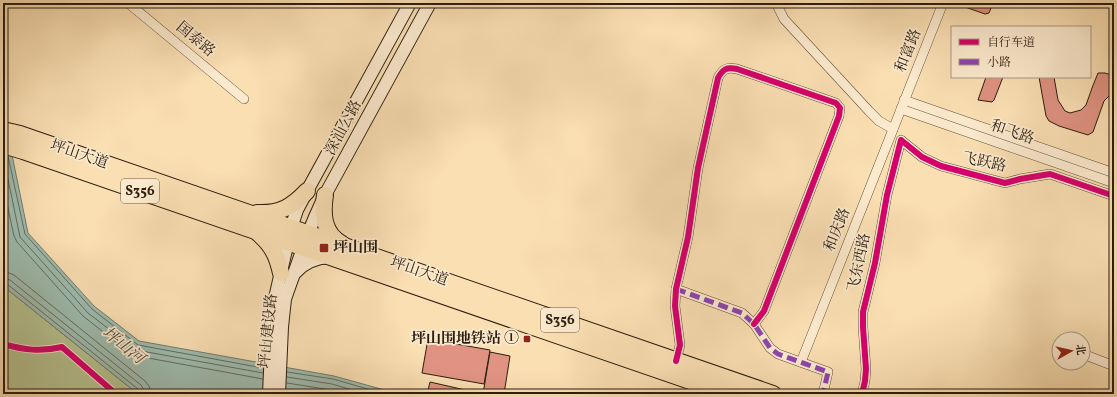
<svg xmlns="http://www.w3.org/2000/svg" width="1117" height="397" viewBox="0 0 1117 397" font-family="Vollkorn,'Noto Serif SC',serif">
<style>
.green{fill:#b7c391;stroke:#717050}
.water{fill:#9ebcaf;stroke:#707c6f}
.lines{fill:none;stroke-linecap:round;stroke-linejoin:round}
.shore{stroke:#646c5e;stroke-width:1}
.building{fill:#e09382;stroke:#2b1d0e}
.street-casing{stroke:#5f4e37;stroke-width:10}
.secondary-casing{stroke:#2b1d0e;stroke-width:14}
.highway-casing{stroke:#2b1d0e;stroke-width:18}
.street{stroke:#fceace;stroke-width:9}
.secondary{stroke:#fceace;stroke-width:12}
.highway{stroke:#fadfb3;stroke-width:16}
.quiet{stroke:#8e44ad;stroke-width:5;stroke-dasharray:10 5;stroke-linecap:butt}
.cycleway-casing{stroke:#fceace;stroke-width:8}
.cycleway{stroke:#d6006c;stroke-width:6}
.poi-dot{fill:#8f2418;stroke:#fceace;stroke-width:1.5}
.labels{text-anchor:middle;dominant-baseline:central;stroke-width:3.5;stroke-linejoin:round;paint-order:stroke}
.shield{fill:#fceace;stroke:#6a5a48;stroke-width:1}
.shield-label{font-size:14px;font-weight:bold;fill:#2b1d0e}
.street-label{font-size:15px;fill:#2b1d0e;stroke:#fceace}
.poi-label{font-size:15px;font-weight:bold;fill:#2b1d0e;stroke:#fceace;text-anchor:start}
.water-label{font-size:16px;font-style:italic;fill:#4e4d3e;stroke:#fceace}
</style>
<rect width="100%" height="100%" fill="#fadfb3"/>
<filter id="stains"><feTurbulence type="fractalNoise" baseFrequency=".005" numOctaves="4"/><feColorMatrix values="0 0 0 0 .2 0 0 0 0 .09 0 0 0 0 .02 0 0 0 .5 -.17"/></filter>
<radialGradient id="worn" r=".72"><stop offset=".6" stop-color="#630" stop-opacity="0"/><stop offset="1" stop-color="#630" stop-opacity=".3"/></radialGradient>
<path class="green" d="M3,286L138,394H3Z"/>
<path class="water" d="M3,111L28,233L94,306L139,341L334,376L399,394H138L3,286Z"/>
<g class="lines">
<g class="shore">
<path d="M3,155L20,237L88,313L136,350L263,373"/>
<path d="M8,156L25,234L92,309L138,345L263,368"/>
<path d="M3,185L14,236L17,242L83,316L130,353L137,356L263,379"/>
<path d="M3,272L9,273L14,275L145,381L149,386L151,394"/>
<path d="M3,278L10,280L141,385L144,390L145,394"/>
<path d="M3,283L7,284L138,389L140,394"/>
<path d="M287,372L333,379L385,394"/>
<path d="M287,377L332,384L366,394"/>
<path d="M287,383L331,390L344,394"/>
</g>
</g>
<g class="building">
<path d="M966,3H993L989,13L985,14L965,7Z"/>
<path d="M1098,73H1105L1114,76V94L1109,96L1104,101L1093,132L1088,135L1059,126L1049,121L1046,116L1039,77H1054L1058,100L1065,111L1070,113L1081,110L1086,105L1092,88Z"/>
<path d="M986,77H1003L994,100L992,102L978,100Z"/>
<path d="M428,339L490,350L484,384L422,373Z"/>
<path d="M490,352L510,356L504,394H483Z"/>
<path d="M430,382L474,392V394H427Z"/>
</g>
<g class="lines">
<defs>
<g id="street">
<path d="M128,3L244,99"/>
<path d="M776,3L784,19L869,111L879,121L893,129"/>
<path d="M904,100L1114,173"/>
<path d="M901,109L1114,183"/>
<path d="M676,289L742,313L754,324L770,348L778,354L828,372L823,394"/>
<path d="M1083,354L1114,366"/>
<path d="M676,361L680,345L675,306L676,289L688,237L698,168L718,78C723,69 726,67 737,69L836,103L840,108L839,116L764,311L754,324"/>
<path d="M801,362L943,3"/>
<path d="M862,394L865,381L866,369L863,327V312L875,263L887,195L901,140L922,157L941,166L1005,183L1020,179L1050,174L1114,196"/>
</g>
<g id="secondary">
<path d="M296,272C305,262 315,258 329,257"/>
<path d="M269,394L272,326L275,298L291,228L297,210L307,191L410,3"/>
<path d="M279,394L282,327L285,299L308,234L315,217L325,195L430,3"/>
</g>
<g id="highway">
<path d="M3,130L20,134L773,394"/>
<path d="M3,145L23,151L728,394"/>
<path d="M325,195C322,214 323,234 342,244"/>
<path d="M257,213C280,214 292,207 307,191"/>
<path d="M258,233C272,245 277,255 281,273"/>
</g>
</defs>
<use href="#street" class="street-casing"/>
<use href="#secondary" class="secondary-casing"/>
<use href="#highway" class="highway-casing"/>
<use href="#street" class="street"/>
<use href="#secondary" class="secondary"/>
<use href="#highway" class="highway"/>
<path class="quiet" d="M676,289L742,313L754,324L770,348L778,354L828,372L823,394"/>
<defs>
<g id="cycleway">
<path d="M3,344C25,350 40,352 62,347L116,394"/>
<path d="M676,361L680,345L675,306L676,289L688,237L698,168L718,78C723,69 726,67 737,69L836,103L840,108L839,116L764,311L754,324"/>
<path d="M862,394L865,381L866,369L863,327V312L875,263L887,195L901,140L922,157L941,166L1005,183L1020,179L1050,174L1114,196"/>
</g>
</defs>
<use href="#cycleway" class="cycleway-casing"/>
<use href="#cycleway" class="cycleway"/>
</g>
<g class="poi-dot">
<rect x="319" y="243" width="10" height="10" rx="2"/>
<rect x="523" y="335" width="8" height="8" rx="2"/>
</g>
<g class="labels">
<g class="shield">
<rect x="121" y="179" width="38" height="24" rx="3"/>
<rect x="541" y="308" width="38" height="24" rx="3"/>
</g>
<g class="shield-label">
<text x="140" y="191">S356</text>
<text x="560" y="320">S356</text>
</g>
<g class="street-label">
<text transform="translate(195 40) rotate(40)">国泰路</text>
<text transform="translate(909 51) rotate(-68)">和富路</text>
<text transform="translate(344 128) rotate(-62)">深汕公路</text>
<text transform="translate(1012 133) rotate(19)">和飞路</text>
<text transform="translate(79 155) rotate(19)">坪山大道</text>
<text transform="translate(984 163) rotate(12)">飞跃路</text>
<text transform="translate(838 230) rotate(-68)">和庆路</text>
<text transform="translate(860 263) rotate(-78)">飞东西路</text>
<text transform="translate(419 272) rotate(19)">坪山大道</text>
<text transform="translate(269 331) rotate(-84)">坪山建设路</text>
</g>
<g class="poi-label">
<text x="333" y="248">坪山围</text>
<text x="519" y="339" text-anchor="end">坪山围地铁站 ①</text>
</g>
<g class="water-label">
<text transform="translate(123 346) rotate(39)">坪山河</text>
</g>
</g>
<rect width="1117" height="397" fill="none" stroke="#fadfb3" stroke-width="16"/>
<rect x="4" y="4" width="1109" height="389" fill="none" stroke="#2b1d0e" stroke-width="2"/>
<rect x="8" y="8" width="1101" height="381" fill="none" stroke="#2b1d0e"/>
<rect x="951" y="26" width="140" height="52" fill="#fceace" stroke="#a89881"/>
<rect x="959" y="39" width="20" height="6" fill="#d6006c" stroke="#a89881"/>
<text x="987" y="46" font-size="12" fill="#2b1d0e">自行车道</text>
<rect x="959" y="59" width="20" height="6" fill="#8e44ad" stroke="#a89881"/>
<text x="987" y="66" font-size="12" fill="#2b1d0e">小路</text>
<g transform="translate(1071 351) rotate(82)"><circle r="19" fill="#fceace" stroke="#a89881"/>
<path d="M0-3L7 15L0 10L-7 15Z" fill="#8f2418"/>
<text y="-6" font-size="11" font-weight="bold" text-anchor="middle" fill="#2b1d0e">北</text>
</g>
<rect width="100%" height="100%" filter="url(#stains)"/>
<rect width="100%" height="100%" fill="url(#worn)"/>
</svg>
